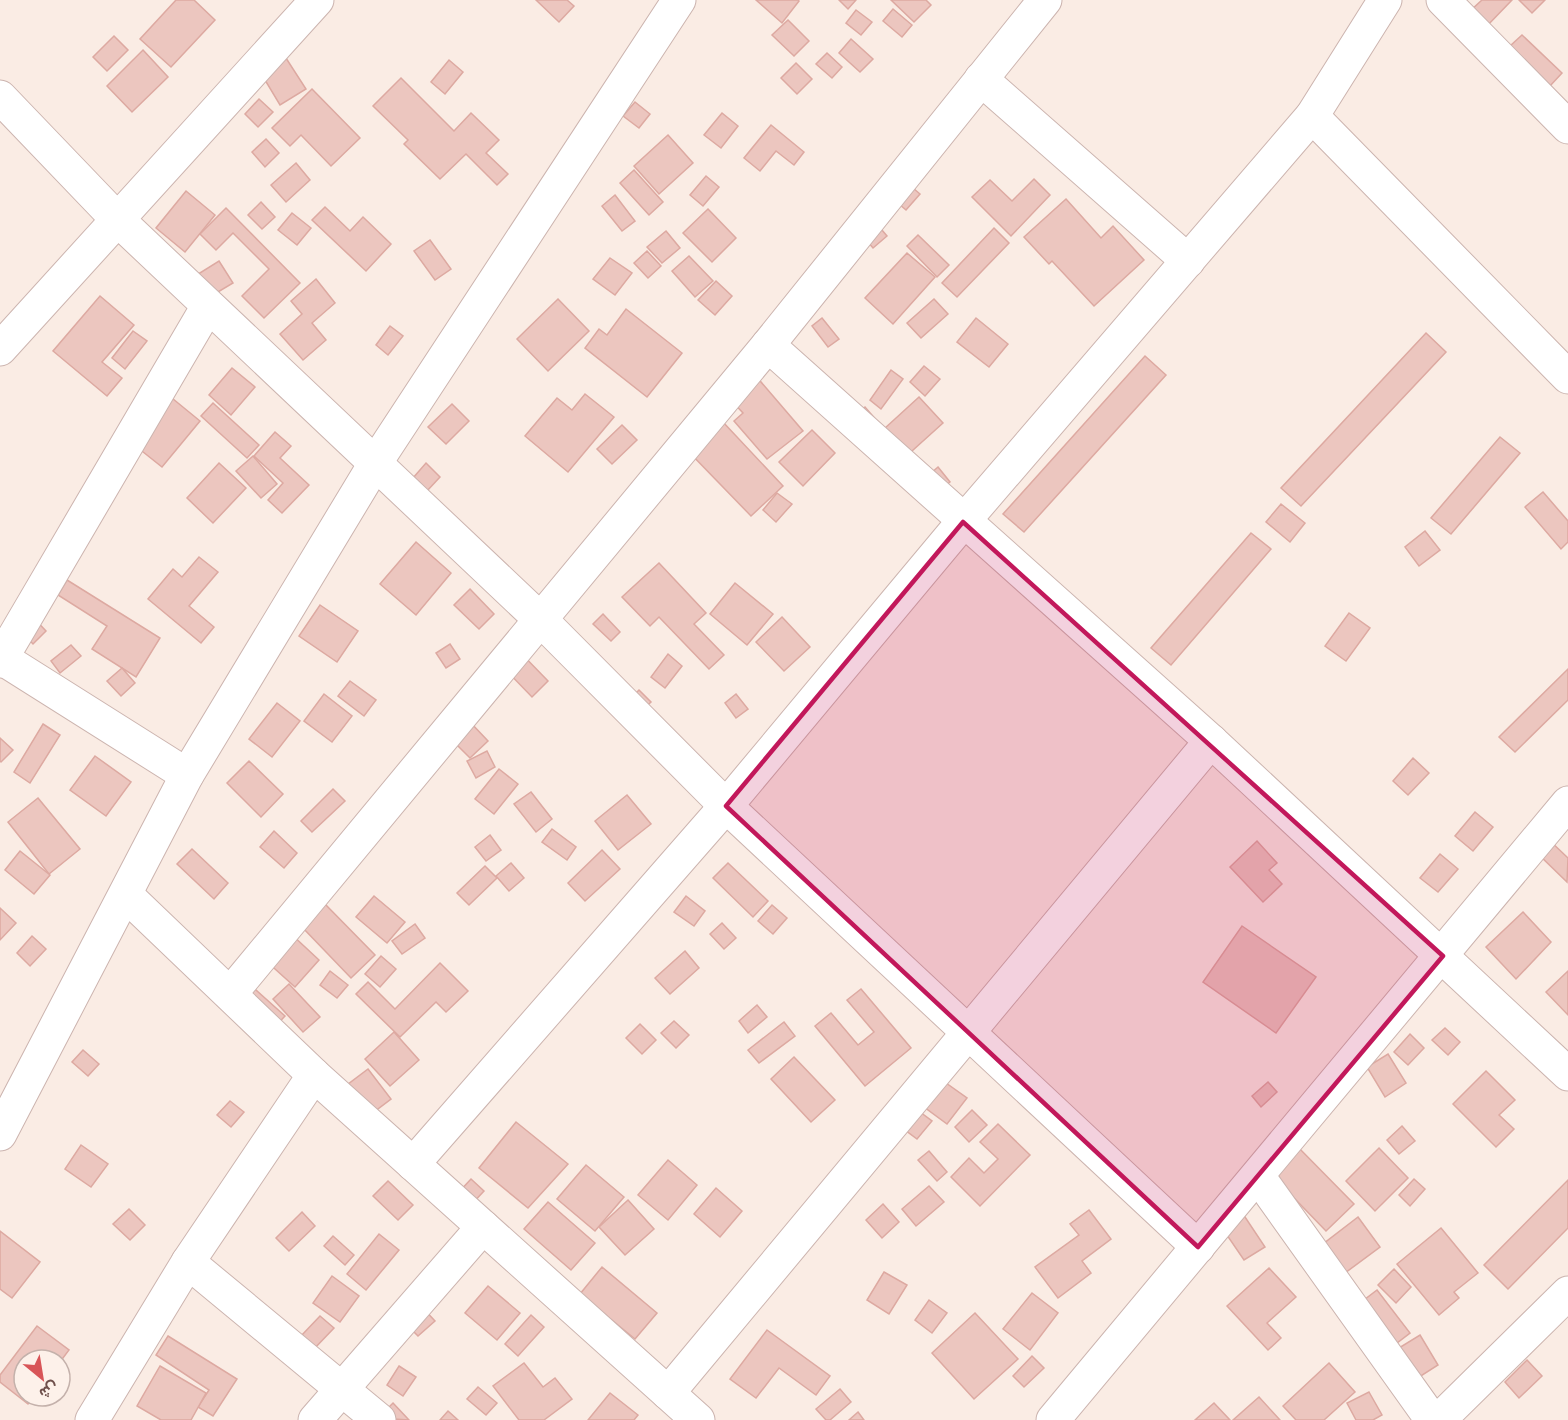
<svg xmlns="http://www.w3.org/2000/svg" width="1568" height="1420" viewBox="0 0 1568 1420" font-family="Poppins,Vazirmatn,sans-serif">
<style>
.building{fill:#ecc6bf;stroke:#dda9a1;stroke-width:1.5}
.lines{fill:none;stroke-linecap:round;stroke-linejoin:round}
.minor-casing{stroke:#ccb4af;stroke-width:35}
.minor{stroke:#fff;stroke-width:33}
.marked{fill:#c2185b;fill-opacity:0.2;stroke:#c2185b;stroke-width:4.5;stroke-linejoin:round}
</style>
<rect width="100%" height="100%" fill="#faece4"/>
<g class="building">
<path d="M176,0H194L215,20L171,67L140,39Z"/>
<path d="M536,0H567L574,6L559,22Z"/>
<path d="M756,0H798L799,1L782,23Z"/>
<path d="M839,0H856L848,9Z"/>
<path d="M891,0H926L931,5L914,22Z"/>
<path d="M1482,0H1512L1486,27L1470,11Z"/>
<path d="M1519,0H1545L1532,13Z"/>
<path d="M893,9L912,25L902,37L883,21Z"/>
<path d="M856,10L872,22L861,35L846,23Z"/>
<path d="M788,20L809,41L794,56L772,35Z"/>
<path d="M1522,35L1562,73L1550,86L1510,46Z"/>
<path d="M114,36L128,50L107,71L93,57Z"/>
<path d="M851,39L873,59L860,72L839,53Z"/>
<path d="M143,50L168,77L132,112L107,86Z"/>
<path d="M827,53L842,67L832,78L816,64Z"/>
<path d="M284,55L306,89L280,105L259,70Z"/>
<path d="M449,60L463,72L445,94L431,82Z"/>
<path d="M796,63L812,79L797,94L781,78Z"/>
<path d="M401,78L454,131L471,113L499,140L486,153L508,174L497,185L466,154L440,179L404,144L408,140L373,106Z"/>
<path d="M312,89L360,138L331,166L301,135L290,146L272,128Z"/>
<path d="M259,99L273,112L258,127L245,114Z"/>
<path d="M635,102L650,114L639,128L623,116Z"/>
<path d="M722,113L738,126L721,148L704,135Z"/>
<path d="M771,125L804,152L794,165L776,151L760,171L744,158Z"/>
<path d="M668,135L693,163L659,194L634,166Z"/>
<path d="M266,139L279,153L265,167L252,152Z"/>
<path d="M296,163L310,180L286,202L271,185Z"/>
<path d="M634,170L663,202L649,215L620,183Z"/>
<path d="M706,176L719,187L703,206L690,195Z"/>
<path d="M1034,179L1050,195L1011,236L972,197L990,180L1012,201Z"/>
<path d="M906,182L920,194L906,210L893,199Z"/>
<path d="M186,191L215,215L185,252L156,228Z"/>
<path d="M615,195L635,221L622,231L602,206Z"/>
<path d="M1066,199L1101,238L1113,226L1144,260L1094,306L1052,261L1049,264L1024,237Z"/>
<path d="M261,202L275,217L262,229L248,215Z"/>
<path d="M325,207L350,231L363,217L391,244L366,271L312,220Z"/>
<path d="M226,208L300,283L264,318L242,296L269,269L233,233L216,250L200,234Z"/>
<path d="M708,209L736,238L712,262L683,233Z"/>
<path d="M292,213L311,228L297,245L278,230Z"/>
<path d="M876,223L887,236L873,248L862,235Z"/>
<path d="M994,228L1009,243L957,297L942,283Z"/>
<path d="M666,231L680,248L662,263L647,247Z"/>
<path d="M918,235L949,265L937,277L907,246Z"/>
<path d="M430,240L451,269L435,280L414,251Z"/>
<path d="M647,251L661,266L648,278L634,263Z"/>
<path d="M907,253L935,277L893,324L865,298Z"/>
<path d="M689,256L713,281L695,297L672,271Z"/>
<path d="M610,258L632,273L615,295L593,279Z"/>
<path d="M219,261L233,283L208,298L195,276Z"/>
<path d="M316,279L335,303L312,323L326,340L303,360L280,334L302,314L291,301Z"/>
<path d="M716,281L732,296L715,315L698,300Z"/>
<path d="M100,296L134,325L102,362L122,378L107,396L53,351Z"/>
<path d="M558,299L589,331L548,371L517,339Z"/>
<path d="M934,299L948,314L921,338L907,323Z"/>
<path d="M626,309L682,353L647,397L585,348L599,329L607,335Z"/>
<path d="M822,318L839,339L828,347L812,326Z"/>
<path d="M976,318L1008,344L989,367L957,342Z"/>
<path d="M390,326L403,336L388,355L376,345Z"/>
<path d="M133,331L147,341L125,369L112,358Z"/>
<path d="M1426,333L1446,352L1301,506L1281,488Z"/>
<path d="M1145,356L1166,375L1024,532L1003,514Z"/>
<path d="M924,366L940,379L925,396L910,382Z"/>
<path d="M232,368L255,387L231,415L209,395Z"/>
<path d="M891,370L903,379L881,409L870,400Z"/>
<path d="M755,375L803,431L767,459L734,421L743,413L729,398Z"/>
<path d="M167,394L200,421L162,467L128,440Z"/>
<path d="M585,394L614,417L568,472L525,436L557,398L572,410Z"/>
<path d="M919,397L943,423L902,460L859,412L865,407L884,429Z"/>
<path d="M213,403L259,445L247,458L201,416Z"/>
<path d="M452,404L469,421L446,444L428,427Z"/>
<path d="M722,421L783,486L751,516L689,452Z"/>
<path d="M622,425L637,440L612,464L597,449Z"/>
<path d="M812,430L835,453L803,486L779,462Z"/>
<path d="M275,432L291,446L280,458L309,485L282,513L268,500L283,483L254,456Z"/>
<path d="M1500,437L1520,453L1451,534L1431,518Z"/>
<path d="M253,456L277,484L261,498L236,471Z"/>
<path d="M219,463L246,488L213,523L187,498Z"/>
<path d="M426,463L440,477L427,491L413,478Z"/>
<path d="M938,467L950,482L936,494L924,479Z"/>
<path d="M1543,492L1568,521V542L1561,549L1525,507Z"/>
<path d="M777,493L792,504L776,522L763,510Z"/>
<path d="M1281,504L1305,523L1290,542L1266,522Z"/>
<path d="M1425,531L1440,550L1419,566L1405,547Z"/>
<path d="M1251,533L1271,549L1171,665L1151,648Z"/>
<path d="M416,542L451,573L416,615L380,584Z"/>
<path d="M199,557L218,572L189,606L214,627L201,643L148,599L173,569L182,577Z"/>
<path d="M659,563L706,613L694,624L724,655L709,669L659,617L650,626L622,597Z"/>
<path d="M67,580L160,638L136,677L92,649L107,626L58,595Z"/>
<path d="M735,583L773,614L747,645L710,614Z"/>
<path d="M470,589L494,614L479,629L454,605Z"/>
<path d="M320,605L358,631L337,662L299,636Z"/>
<path d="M28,612L46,631L33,644L15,625Z"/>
<path d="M1349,613L1370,628L1346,661L1325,646Z"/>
<path d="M603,614L620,632L611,641L593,624Z"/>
<path d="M782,617L810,647L784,671L756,642Z"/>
<path d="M450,644L460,659L446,668L436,653Z"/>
<path d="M71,645L81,656L60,673L51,661Z"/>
<path d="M514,646L548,681L532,697L498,662Z"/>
<path d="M668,654L682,666L665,688L651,677Z"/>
<path d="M122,668L135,683L121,696L107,681Z"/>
<path d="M1568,669V700L1515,752L1499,737Z"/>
<path d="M350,681L376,700L364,716L338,696Z"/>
<path d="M639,690L651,702L636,716L624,705Z"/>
<path d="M324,694L352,716L332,742L304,721Z"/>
<path d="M736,694L748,709L736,718L725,703Z"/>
<path d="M277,703L300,721L272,757L249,739Z"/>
<path d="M470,722L488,741L470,758L452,740Z"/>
<path d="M43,724L60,735L30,783L14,772Z"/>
<path d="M0,738L13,750L1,762L0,761Z"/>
<path d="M487,751L495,767L476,778L467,761Z"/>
<path d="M95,756L131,782L106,816L70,790Z"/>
<path d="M1413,758L1429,773L1408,795L1393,781Z"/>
<path d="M249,761L283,794L261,817L227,783Z"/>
<path d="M499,769L518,784L494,814L475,799Z"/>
<path d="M333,789L345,801L312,832L301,821Z"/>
<path d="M531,792L552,819L536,832L514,804Z"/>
<path d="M627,795L651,824L618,850L595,821Z"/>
<path d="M38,798L80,849L49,874L8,822Z"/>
<path d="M1475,812L1493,827L1473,851L1455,836Z"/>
<path d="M552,829L576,847L567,860L542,842Z"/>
<path d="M274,831L297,853L284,868L260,847Z"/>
<path d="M490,835L501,850L486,861L475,847Z"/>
<path d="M1548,839L1568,858L1567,882L1535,851Z"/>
<path d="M1257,841L1277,863L1269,870L1282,884L1263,902L1230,867Z"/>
<path d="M192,849L228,883L214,899L177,864Z"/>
<path d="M602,850L620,869L585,901L568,883Z"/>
<path d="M20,851L50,875L34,894L5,870Z"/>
<path d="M1440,854L1458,869L1438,892L1420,878Z"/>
<path d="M511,863L524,878L509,891L496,876Z"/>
<path d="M728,863L768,901L753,917L713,878Z"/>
<path d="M485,866L497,878L469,905L457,893Z"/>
<path d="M374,896L405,922L387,943L356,917Z"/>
<path d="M686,896L705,911L694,926L674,912Z"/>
<path d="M325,904L375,955L351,978L302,927Z"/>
<path d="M772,905L787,918L773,934L758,921Z"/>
<path d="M0,908L16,923L0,940Z"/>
<path d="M1523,912L1551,942L1516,979L1486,947Z"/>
<path d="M722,923L736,938L724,949L710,934Z"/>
<path d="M415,924L425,938L402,954L392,941Z"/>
<path d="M1242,926L1316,977L1276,1033L1203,982Z"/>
<path d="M290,933L319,960L295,987L265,960Z"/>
<path d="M32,936L46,949L30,966L17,953Z"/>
<path d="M685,951L699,968L670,994L655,978Z"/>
<path d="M381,956L396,969L380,987L365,974Z"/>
<path d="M440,963L468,991L446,1012L436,1002L400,1037L356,994L368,982L395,1009Z"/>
<path d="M330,971L348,985L337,998L320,985Z"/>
<path d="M1568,971V1015L1546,992Z"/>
<path d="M248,983L285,1016L271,1031L235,998Z"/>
<path d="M289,984L320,1017L303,1032L273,999Z"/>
<path d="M861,989L911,1048L865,1086L815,1026L831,1013L858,1045L874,1032L847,1000Z"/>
<path d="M757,1005L767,1017L748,1033L739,1021Z"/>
<path d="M674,1021L689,1035L676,1048L661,1033Z"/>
<path d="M784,1022L795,1036L759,1063L748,1050Z"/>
<path d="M640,1024L656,1040L642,1054L626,1038Z"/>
<path d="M1445,1028L1460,1042L1448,1055L1432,1040Z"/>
<path d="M394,1032L419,1060L390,1086L365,1059Z"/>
<path d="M1410,1034L1424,1048L1408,1065L1394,1052Z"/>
<path d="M83,1050L99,1064L88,1076L72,1062Z"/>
<path d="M1388,1054L1406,1083L1385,1097L1367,1067Z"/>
<path d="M794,1057L835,1100L811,1122L771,1079Z"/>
<path d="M368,1069L391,1099L366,1118L343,1088Z"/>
<path d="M1486,1071L1515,1100L1499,1115L1514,1129L1496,1147L1453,1104Z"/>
<path d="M939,1078L967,1098L947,1124L920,1104Z"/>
<path d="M1268,1082L1277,1092L1261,1107L1252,1096Z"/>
<path d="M230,1101L244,1112L231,1127L217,1115Z"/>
<path d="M916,1109L932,1121L917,1139L901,1127Z"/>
<path d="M972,1110L987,1125L969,1142L955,1127Z"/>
<path d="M516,1122L568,1164L528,1208L479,1168Z"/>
<path d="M998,1124L1030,1155L980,1206L951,1177L969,1158L984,1173L998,1159L980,1142Z"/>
<path d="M1402,1126L1415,1141L1399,1154L1387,1140Z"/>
<path d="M1294,1143L1354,1204L1326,1231L1267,1170Z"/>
<path d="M81,1145L108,1164L91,1187L65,1169Z"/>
<path d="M1379,1148L1408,1178L1375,1211L1346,1181Z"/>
<path d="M929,1151L947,1172L937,1181L918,1160Z"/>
<path d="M668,1160L697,1185L668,1220L638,1195Z"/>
<path d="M586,1165L624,1197L595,1231L557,1199Z"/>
<path d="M471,1179L484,1191L470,1206L457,1194Z"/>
<path d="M1414,1179L1425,1189L1410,1206L1399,1195Z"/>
<path d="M1568,1180V1228L1508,1289L1484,1265Z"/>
<path d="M388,1181L413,1205L398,1220L373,1196Z"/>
<path d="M929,1186L944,1202L916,1226L902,1209Z"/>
<path d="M716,1188L742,1211L720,1237L694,1214Z"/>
<path d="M628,1200L654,1229L625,1255L599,1227Z"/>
<path d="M548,1202L595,1243L571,1270L524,1229Z"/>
<path d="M883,1204L899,1222L882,1238L866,1220Z"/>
<path d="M1239,1208L1265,1247L1244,1260L1218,1222Z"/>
<path d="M129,1209L145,1225L130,1240L113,1224Z"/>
<path d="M1089,1210L1111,1239L1082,1261L1091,1273L1058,1298L1035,1267L1079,1235L1070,1224Z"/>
<path d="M302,1212L315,1226L289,1251L276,1238Z"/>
<path d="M1358,1217L1380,1247L1345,1273L1323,1244Z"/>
<path d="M1441,1228L1478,1273L1454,1292L1459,1298L1439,1315L1397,1264Z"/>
<path d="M0,1231L40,1262L12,1298L0,1289Z"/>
<path d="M379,1234L399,1250L366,1290L347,1274Z"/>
<path d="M333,1236L354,1255L345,1265L324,1246Z"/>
<path d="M602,1267L657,1313L635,1339L580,1294Z"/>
<path d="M1269,1268L1296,1297L1267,1323L1281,1338L1268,1350L1227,1306Z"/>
<path d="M1394,1269L1411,1287L1396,1303L1378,1285Z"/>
<path d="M884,1272L907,1285L889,1314L867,1300Z"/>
<path d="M332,1276L359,1296L340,1322L313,1303Z"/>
<path d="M488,1286L520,1313L497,1340L465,1313Z"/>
<path d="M1377,1290L1410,1333L1384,1353L1351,1310Z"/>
<path d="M1032,1293L1058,1313L1030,1350L1003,1329Z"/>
<path d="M929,1300L947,1313L932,1333L915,1320Z"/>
<path d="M419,1304L435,1321L418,1336L402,1320Z"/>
<path d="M975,1313L1018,1359L974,1399L932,1353Z"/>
<path d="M531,1315L544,1327L518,1356L505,1344Z"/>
<path d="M320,1316L334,1328L314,1349L301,1336Z"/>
<path d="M37,1326L69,1350L60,1362L24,1360V1396H34L28,1404L0,1382V1375Z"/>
<path d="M767,1330L830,1376L816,1395L779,1368L756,1398L730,1379Z"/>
<path d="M1420,1335L1438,1365L1413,1381L1394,1351Z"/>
<path d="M168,1336L237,1379L213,1416L198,1407L209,1390L156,1355Z"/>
<path d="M1032,1356L1044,1368L1024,1387L1013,1376Z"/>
<path d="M1527,1360L1542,1376L1519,1398L1505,1382Z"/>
<path d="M524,1363L543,1387L555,1378L572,1399L544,1420H519L493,1386Z"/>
<path d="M1329,1363L1355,1392L1324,1420H1296L1283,1406Z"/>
<path d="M160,1366L206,1393L191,1420H161L137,1406Z"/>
<path d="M399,1366L416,1377L403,1396L387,1385Z"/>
<path d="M478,1387L497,1403L486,1415L467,1399Z"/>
<path d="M840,1389L851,1402L830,1420H826L816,1409Z"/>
<path d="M1369,1392L1382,1415L1373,1420H1356L1347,1403Z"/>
<path d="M610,1393L638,1415L634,1420H588Z"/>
<path d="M1259,1397L1280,1420H1233Z"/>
<path d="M393,1403L409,1420L378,1418Z"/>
<path d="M1214,1403L1230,1420H1195Z"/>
<path d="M448,1411L458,1420H440Z"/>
<path d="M858,1412L864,1420H849Z"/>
</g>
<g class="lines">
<defs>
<g id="minor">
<path d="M1443,0L1568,127"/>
<path d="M981,79L1188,261"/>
<path d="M0,97L117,219L541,620L726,806L1198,1247"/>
<path d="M1312,116L1568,377"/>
<path d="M768,345L1211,741L1568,1074"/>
<path d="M0,349L317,0"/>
<path d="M0,657L187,775"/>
<path d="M0,661L208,306"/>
<path d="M126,895L314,1075L698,1420"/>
<path d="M230,994L768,345L1045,0"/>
<path d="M0,1134L187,775L376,462L679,0"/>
<path d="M413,1164L726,806L963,522L1312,116L1385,0"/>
<path d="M1258,1176L1432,1420"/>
<path d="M188,1262L379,1420"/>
<path d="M668,1393L1211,741"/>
<path d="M92,1420L188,1262L314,1075"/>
<path d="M315,1420L483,1227"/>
<path d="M1053,1420L1568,803"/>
<path d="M1439,1420L1568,1293"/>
</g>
</defs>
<use href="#minor" class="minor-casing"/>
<use href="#minor" class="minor"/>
</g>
<path class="marked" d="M963,522L1443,956L1198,1247L726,806Z"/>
<g transform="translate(42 1378) rotate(150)"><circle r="28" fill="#fdf1ea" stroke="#c4b1ab" stroke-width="1.5"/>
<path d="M0-4.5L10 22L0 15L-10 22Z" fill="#d85558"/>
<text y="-9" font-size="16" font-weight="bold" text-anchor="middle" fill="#6f504c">ش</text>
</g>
</svg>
